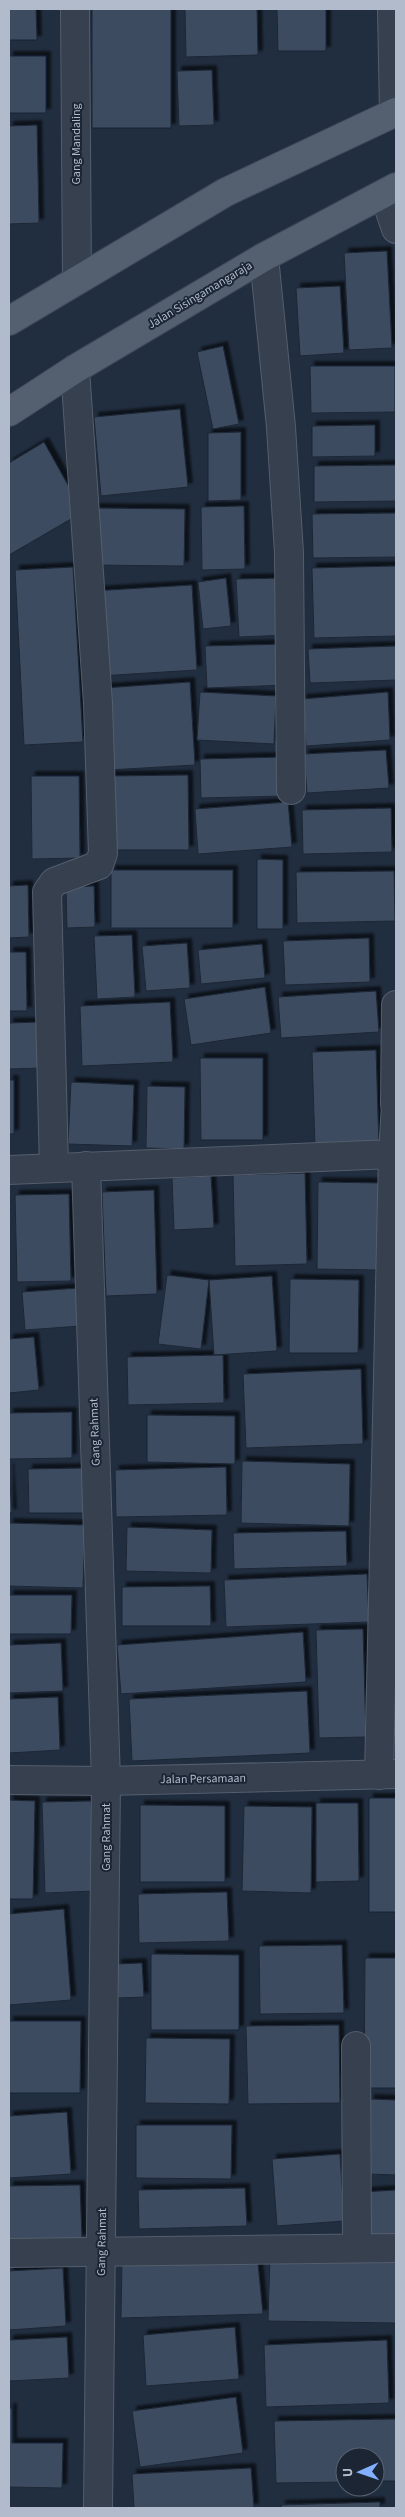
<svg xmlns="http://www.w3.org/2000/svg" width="405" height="2517" viewBox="0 0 405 2517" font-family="'Source Sans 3',sans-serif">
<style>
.building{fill:#3d4b60;stroke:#1d2736;filter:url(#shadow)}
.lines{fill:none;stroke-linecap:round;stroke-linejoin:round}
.minor-casing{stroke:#545e6d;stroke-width:30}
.major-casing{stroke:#3f4958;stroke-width:30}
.minor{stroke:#36404f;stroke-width:28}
.major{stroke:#545f70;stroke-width:28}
.labels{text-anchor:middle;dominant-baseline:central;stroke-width:4;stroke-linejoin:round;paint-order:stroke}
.street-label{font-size:12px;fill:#b2bbcb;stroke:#1b2534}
</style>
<defs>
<filter id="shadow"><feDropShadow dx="4.5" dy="-4.5" stdDeviation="1" flood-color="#0009"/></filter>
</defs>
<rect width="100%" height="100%" fill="#212e40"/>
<g class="building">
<path d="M9,9H36L37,40H9Z"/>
<rect x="92" y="9" width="79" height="119"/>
<path d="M185,9H257L258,55L186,57Z"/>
<path d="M277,9H326V51H278Z"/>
<rect x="9" y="56" width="37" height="57"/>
<path d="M212,70L214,125L179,126L177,71Z"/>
<path d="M37,125L39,223L9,224V126Z"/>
<path d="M387,251L392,348L349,350L344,253Z"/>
<path d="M340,286L344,353L300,356L296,288Z"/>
<path d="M223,346L239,424L213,429L197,352Z"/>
<path d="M310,366H395V412L311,413Z"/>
<path d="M180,409L188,487L101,496L94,417Z"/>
<path d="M375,425V456L312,457V426Z"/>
<path d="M241,432V500L208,501V433Z"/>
<path d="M44,442L83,512L9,555V463Z"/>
<path d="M396,465V501L314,502V466Z"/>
<path d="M244,506L245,569L202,570L201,507Z"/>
<path d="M94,508L185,509L184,566L93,565Z"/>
<path d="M396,513V557L313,558L312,514Z"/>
<path d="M396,566V636L314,638L312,568Z"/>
<path d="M73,567L83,742L24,745L15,570Z"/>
<path d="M226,578L231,626L203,629L198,582Z"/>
<path d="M286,578L288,635L239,637L236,579Z"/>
<path d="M192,585L197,670L99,676L93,591Z"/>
<path d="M288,644L289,685L207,688L205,646Z"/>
<path d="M396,646V680L310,683L308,649Z"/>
<path d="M190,682L195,765L108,770L104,688Z"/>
<path d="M200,692L276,696L274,744L197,740Z"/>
<path d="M388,692L390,740L306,746L302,699Z"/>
<path d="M386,750L389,788L307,793L304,754Z"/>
<path d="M285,757L286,796L201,798L200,759Z"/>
<path d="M188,775L189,850H111L110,776Z"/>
<path d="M31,776H79L80,858L32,859Z"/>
<path d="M288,802L292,847L198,854L195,809Z"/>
<path d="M391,808L392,852L303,854L302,810Z"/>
<path d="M257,859L283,860V929H257Z"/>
<rect x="111" y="870" width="122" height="58"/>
<path d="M394,871L395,921L297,923L296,872Z"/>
<path d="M28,885L29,937L9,938V886Z"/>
<path d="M94,886L95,927L67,928L66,887Z"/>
<path d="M132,935L135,997L97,999L94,936Z"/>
<path d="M369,938L370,982L285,985L283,941Z"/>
<path d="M187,943L190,988L146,991L142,946Z"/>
<path d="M262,944L265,978L201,984L198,950Z"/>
<path d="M9,952H26L27,1011H9Z"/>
<path d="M265,987L271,1033L191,1045L184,999Z"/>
<path d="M376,991L379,1032L281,1038L278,997Z"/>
<path d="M170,1002L173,1062L82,1066L80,1006Z"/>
<path d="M41,1022L42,1068L9,1069V1023Z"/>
<path d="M376,1050L379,1147L315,1148L312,1052Z"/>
<path d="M200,1058H263V1140H201Z"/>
<rect x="9" y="1080" width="5" height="54"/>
<path d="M71,1082L134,1085L132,1146L68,1144Z"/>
<path d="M147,1086L185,1087L184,1149L146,1148Z"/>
<path d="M305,1173L307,1264L235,1266L233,1175Z"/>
<path d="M211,1176L214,1228L174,1230L172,1178Z"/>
<path d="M318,1182L380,1183L378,1270L317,1269Z"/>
<path d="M154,1190L157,1294L106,1296L102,1192Z"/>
<path d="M69,1194L71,1281L17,1282L15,1195Z"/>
<path d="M167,1275L209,1280L201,1349L158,1344Z"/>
<path d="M272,1276L277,1351L214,1355L209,1280Z"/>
<path d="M290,1279L359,1280L358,1353H289Z"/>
<path d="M79,1288L81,1326L25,1330L22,1292Z"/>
<path d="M34,1337L39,1390L9,1393V1339Z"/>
<path d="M223,1355L224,1403L128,1405L127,1357Z"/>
<path d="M361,1369L363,1444L246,1448L243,1374Z"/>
<path d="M72,1412V1458L9,1459V1413Z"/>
<path d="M147,1415L235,1416V1464L147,1462Z"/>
<path d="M242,1461L350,1464L349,1526L241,1523Z"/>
<path d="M226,1467L227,1515L116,1517L115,1470Z"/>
<path d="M9,1468L12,1513H9Z"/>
<path d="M86,1468V1513H29L28,1469Z"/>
<path d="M9,1523L85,1525L83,1588L9,1586Z"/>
<path d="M127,1527L212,1530L211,1573L126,1571Z"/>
<path d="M346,1531L347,1566L234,1569L233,1533Z"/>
<path d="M367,1574L369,1622L226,1627L224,1580Z"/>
<path d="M210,1586L211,1626H122V1587Z"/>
<path d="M9,1595H72L71,1634H9Z"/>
<path d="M363,1629L366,1737L319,1738L316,1630Z"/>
<path d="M303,1632L306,1682L121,1694L117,1645Z"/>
<path d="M61,1643L63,1691L9,1693V1645Z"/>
<path d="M307,1691L310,1753L132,1761L129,1699Z"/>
<path d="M391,1695H396V1736H390Z"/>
<path d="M58,1697L60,1750L9,1753V1699Z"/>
<rect x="369" y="1798" width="27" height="114"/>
<path d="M9,1800L35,1801L33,1899H9Z"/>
<path d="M91,1801L95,1891L45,1893L42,1802Z"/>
<path d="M316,1803H358L359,1881L316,1882Z"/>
<path d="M140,1805L225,1806V1882H140Z"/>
<path d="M244,1806L312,1807L311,1893L242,1891Z"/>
<path d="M227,1892L229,1941L139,1943L138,1894Z"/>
<path d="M64,1909L71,2000L9,2005V1914Z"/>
<path d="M342,1945L344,2013L260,2014L259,1946Z"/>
<path d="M151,1954L239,1955V2030H151Z"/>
<path d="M365,1958H396V2088H364Z"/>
<path d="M142,1963L144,1997L118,1998L117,1964Z"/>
<path d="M9,2021H81L80,2093H9Z"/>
<path d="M339,2025L340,2103L248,2104L246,2026Z"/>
<path d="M146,2038L230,2039L229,2104L145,2103Z"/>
<path d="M370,2099L396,2100V2175L368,2174Z"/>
<path d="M67,2112L71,2174L9,2178V2116Z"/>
<path d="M136,2125H232L231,2179L136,2178Z"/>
<path d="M340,2154L344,2221L277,2226L272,2159Z"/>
<path d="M80,2185L82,2239L9,2240V2186Z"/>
<path d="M245,2188L247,2226L139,2229L138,2190Z"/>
<path d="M396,2190V2243L365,2244L363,2192Z"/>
<path d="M257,2254L263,2314L121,2318L122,2259Z"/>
<path d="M270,2256L396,2258V2323L268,2321Z"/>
<path d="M63,2268L66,2326L9,2330V2271Z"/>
<path d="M235,2327L239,2379L146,2386L143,2335Z"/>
<path d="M67,2337L69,2378L9,2381V2340Z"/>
<path d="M387,2340L389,2403L266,2407L264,2345Z"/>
<path d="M236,2397L243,2453L140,2467L132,2411Z"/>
<path d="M9,2408H12V2443H63L62,2488L9,2487Z"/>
<path d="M396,2419V2481H375V2457H345V2482L276,2483L274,2421Z"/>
<path d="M251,2468L254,2508H134L132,2474Z"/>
<path d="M380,2502V2508H281V2505Z"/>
</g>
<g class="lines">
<defs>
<g id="minor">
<path d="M75,9L77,279"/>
<path d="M392,9L394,114"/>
<path d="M384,194L396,229"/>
<path d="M264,257L281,427L289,553L291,790"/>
<path d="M395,1104L396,1005"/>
<path d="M86,1166L106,1781L98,2508"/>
<path d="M54,1168L47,892L54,882L99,865L103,853L98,704L75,369"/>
<path d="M9,1170L393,1154L396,1104"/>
<path d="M379,1775L393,1154"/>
<path d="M9,1780L106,1781L396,1774"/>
<path d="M356,2046L357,2248"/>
<path d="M9,2253L396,2248"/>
</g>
<g id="major">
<path d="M9,321L226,192L396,112"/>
<path d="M9,412L75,369L264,257L396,187"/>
</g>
</defs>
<use href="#minor" class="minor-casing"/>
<use href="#major" class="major-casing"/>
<use href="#minor" class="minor"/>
<use href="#major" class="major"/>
</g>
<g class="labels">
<g class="street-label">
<text transform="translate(76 144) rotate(-90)">Gang Mandaling</text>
<text transform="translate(200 295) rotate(-31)">Jalan Sisingamangaraja</text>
<text transform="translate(95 1432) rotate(-92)">Gang Rahmat</text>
<text transform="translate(203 1779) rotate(-1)">Jalan Persamaan</text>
<text transform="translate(106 1837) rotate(-90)">Gang Rahmat</text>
<text transform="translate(102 2242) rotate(-89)">Gang Rahmat</text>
</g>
</g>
<rect width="405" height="2517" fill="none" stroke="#b2bbcb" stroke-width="20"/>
<g transform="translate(360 2472) rotate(268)"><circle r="24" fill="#1b2534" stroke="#576170"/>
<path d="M0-4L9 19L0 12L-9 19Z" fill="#82b0ff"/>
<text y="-8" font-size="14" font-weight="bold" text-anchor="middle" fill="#b2bbcb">U</text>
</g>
</svg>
